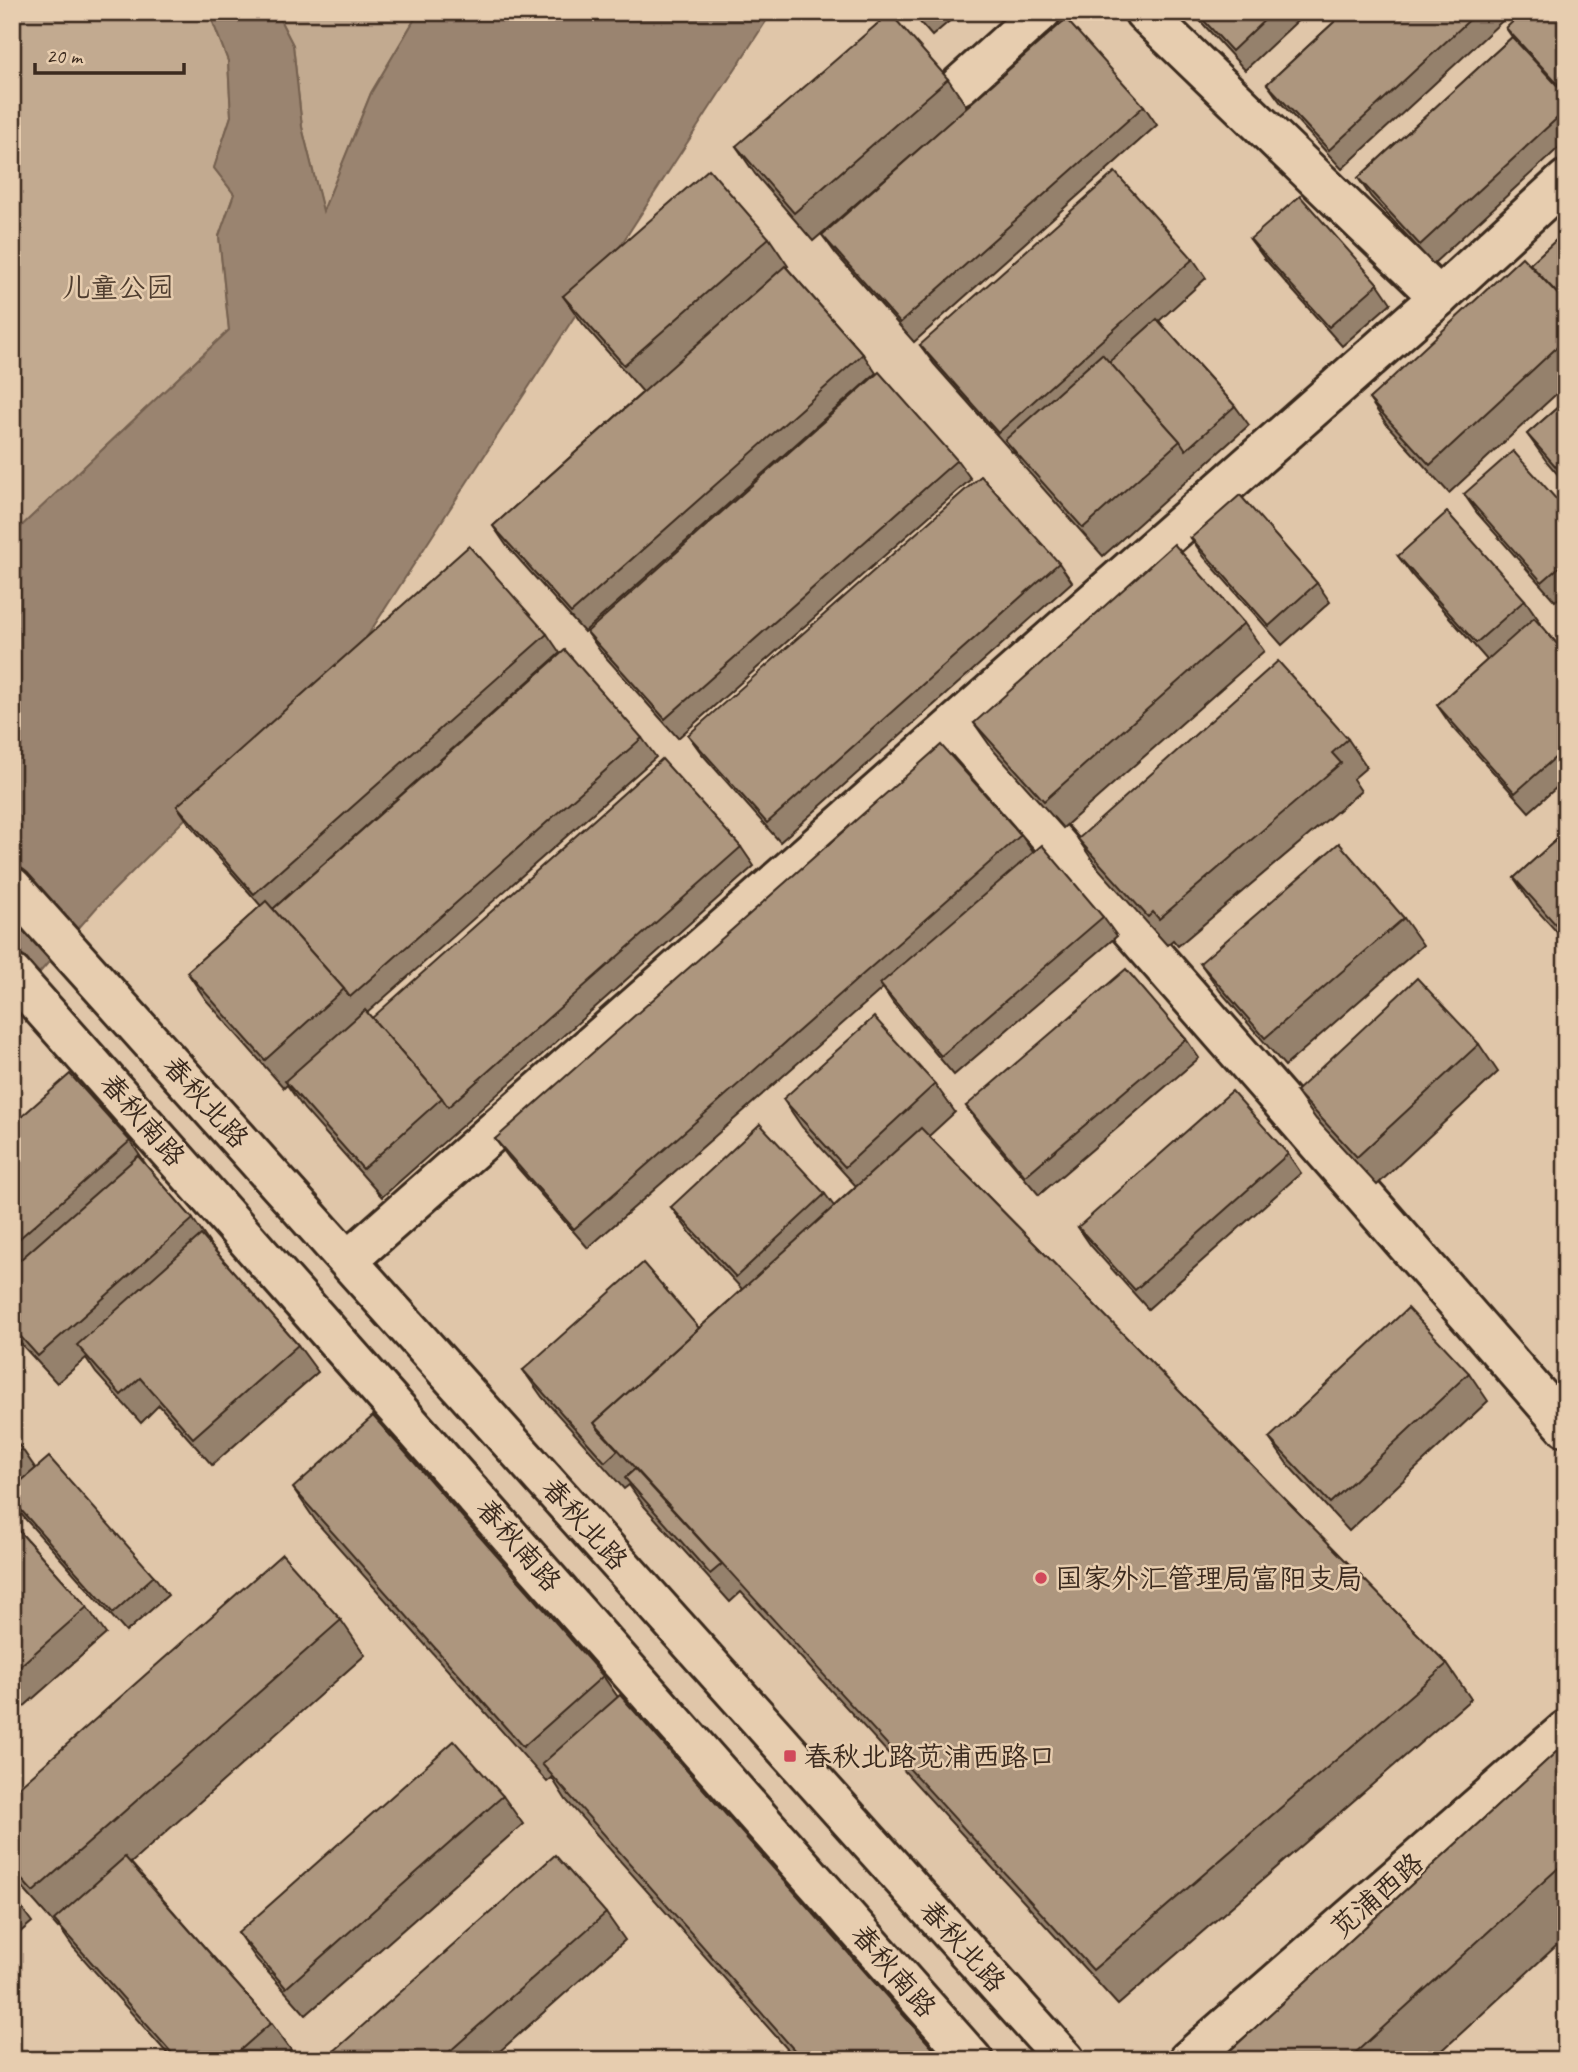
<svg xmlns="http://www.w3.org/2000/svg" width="1578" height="2072" viewBox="0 0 1578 2072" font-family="Caveat,'LXGW WenKai TC',sans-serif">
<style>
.green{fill:#c2aa90;stroke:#7e6a57;stroke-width:2}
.water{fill:#9a846f;stroke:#74604f;stroke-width:2}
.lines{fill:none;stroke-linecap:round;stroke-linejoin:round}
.street-casing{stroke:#3b2a1e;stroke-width:44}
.secondary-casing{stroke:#3b2a1e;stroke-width:44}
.street{stroke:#e7cdaf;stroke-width:38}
.secondary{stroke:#e7cdaf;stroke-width:38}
.wall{fill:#95816c;stroke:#3b2a1e;stroke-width:2}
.building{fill:#ad967e;stroke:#3b2a1e;stroke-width:2}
.poi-dot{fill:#d1495b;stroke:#e7cdaf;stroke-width:2.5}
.labels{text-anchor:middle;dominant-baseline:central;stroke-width:5;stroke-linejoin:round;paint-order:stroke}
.park-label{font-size:28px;fill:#4f3d2f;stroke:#e7cdaf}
.street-label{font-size:28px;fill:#3b2a1e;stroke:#e7cdaf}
.poi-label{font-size:28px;fill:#3b2a1e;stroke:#e7cdaf;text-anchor:start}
</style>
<rect width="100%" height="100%" fill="#e0c6a9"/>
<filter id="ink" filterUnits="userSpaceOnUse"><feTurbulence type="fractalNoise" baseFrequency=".0143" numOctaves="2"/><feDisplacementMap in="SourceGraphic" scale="14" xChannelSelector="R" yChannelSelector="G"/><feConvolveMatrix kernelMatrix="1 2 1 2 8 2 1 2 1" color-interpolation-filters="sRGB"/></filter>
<g filter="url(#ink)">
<g class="green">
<path d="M12,12H209L228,61L231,116L214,168L234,194L219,236L229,330L12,535Z"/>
<path d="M276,12H419L371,93L323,212L302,127L293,45Z"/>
</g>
<path class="water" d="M209,12H276L293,45L302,127L323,211L371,93L419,12H772L366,638L98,906L12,1004V535L229,330L219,236L234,194L214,168L231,116L228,61Z"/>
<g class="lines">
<defs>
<g id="street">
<path d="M1144,12L1439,297"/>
<path d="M960,85L1041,12"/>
<path d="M954,727L1566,1427"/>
<path d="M348,1260L1439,297L1566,180"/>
</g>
<g id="secondary">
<path d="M12,887L1065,2060"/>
<path d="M12,974L973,2060"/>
<path d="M1188,2060L1566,1730"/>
</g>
</defs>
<use href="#street" class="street-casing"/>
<use href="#secondary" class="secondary-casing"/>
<use href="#street" class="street"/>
<use href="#secondary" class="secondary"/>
</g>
<g class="wall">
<path d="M911,12H960L932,36Z"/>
<path d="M1192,12H1307L1245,70Z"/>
<path d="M1345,12H1512L1342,169L1281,103L1267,84Z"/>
<path d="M1566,12V141L1433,264L1371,197L1358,178L1512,37L1506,28Z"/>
<path d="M948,79L967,107L1144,106L1157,125L914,342L836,254L822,235L941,130L813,241L755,174L736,146Z"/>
<path d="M1566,231V385L1449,493L1388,426L1369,399L1530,264Z"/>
<path d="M769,238L788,266L786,267L863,354L876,373L584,632L506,545L493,526L643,392L583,324L563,296Z"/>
<path d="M1250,239L1378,284L1391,303L1342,346L1264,258Z"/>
<path d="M1193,259L1206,278L1159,321L1235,406L1249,425L1103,556L1024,467L1013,451L1012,452L934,364L920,345Z"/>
<path d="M1566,400V484L1547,462L1527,434Z"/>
<path d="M957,460L971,479L678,738L600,651L587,632Z"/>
<path d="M1464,494L1566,510V592L1555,601L1477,513Z"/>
<path d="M1191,538L1317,583L1330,602L1282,645L1204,557Z"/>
<path d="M1398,556L1525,600L1538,619L1537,620L1566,654V779L1529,812L1450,724L1437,705L1487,660L1412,575Z"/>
<path d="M1059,563L1072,582L780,842L702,754L688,735Z"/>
<path d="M1244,623L1264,651L1063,828L993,750L974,723Z"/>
<path d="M547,634L560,653L273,909L642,738L656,757L367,1013L372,1018L741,847L754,866L382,1197L304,1109L287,1085L284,1088L206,1000L187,972L261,906L190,825L177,806Z"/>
<path d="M1348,739L1367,767L1353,779L1361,791L1178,946L1173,940L1167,945L1097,867L1078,839Z"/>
<path d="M1566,831V942L1533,906L1514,878Z"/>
<path d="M1021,835L1033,852L1103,917L1117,936L954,1075L893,1003L883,988L588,1248L509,1158L495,1139Z"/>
<path d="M1404,918L1423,945L1285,1066L1220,991L1200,963Z"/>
<path d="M1186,1039L1199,1058L1039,1195L979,1125L966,1106Z"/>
<path d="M1479,1044L1498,1072L1377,1185L1316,1119L1296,1091Z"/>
<path d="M935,1084L955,1112L929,1136L1447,1664L1471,1699L1118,2005L741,1592L730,1602L644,1506L629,1485L624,1489L542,1397L523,1370L699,1328L742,1289L691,1234L671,1207L825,1194L834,1206L856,1186L802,1127L783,1099Z"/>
<path d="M12,1125L130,1141L149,1169L193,1219L212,1247L298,1345L318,1372L212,1465L159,1405L141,1423L96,1373L86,1358L57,1383L12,1334Z"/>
<path d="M1288,1154L1301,1173L1148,1309L1091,1246L1078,1227Z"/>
<path d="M1469,1373L1488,1401L1349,1531L1288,1465L1269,1438Z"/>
<path d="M12,1438L22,1449L36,1469L154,1576L168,1595L126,1632L20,1513L12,1502Z"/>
<path d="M293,1488L603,1676L618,1697L943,2060H797L566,1800L552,1778L547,1782L317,1523Z"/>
<path d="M12,1523L87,1607L106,1634L12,1717Z"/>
<path d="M341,1620L365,1655L131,1863L271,2023L291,2050L280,2060H173L73,1947L59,1927L58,1928L12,1876V1793Z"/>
<path d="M1566,1743V1937L1432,2060H1220Z"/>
<path d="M503,1796L523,1824L306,2015L257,1960L238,1933Z"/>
<path d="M12,1895L32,1922L12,1939Z"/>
<path d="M606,1913L625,1940L490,2060H324Z"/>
</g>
<g class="building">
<path d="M1196,12H1273L1232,51Z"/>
<path d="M1345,12H1478L1329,150L1267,84Z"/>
<path d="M1523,12H1566V93L1506,28Z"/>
<path d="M890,13L948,79L794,213L736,146Z"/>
<path d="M1066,19L1144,106L900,323L822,235Z"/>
<path d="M1512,37L1566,95V110L1420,245L1358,178Z"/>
<path d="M709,169L769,238L624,365L563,296Z"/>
<path d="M1115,172L1193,259L998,433L920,345Z"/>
<path d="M1300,196L1378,284L1329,327L1250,239Z"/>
<path d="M1566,231V303L1530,264Z"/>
<path d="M1522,257L1566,303V339L1430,465L1369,399Z"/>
<path d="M785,266L863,354L571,613L493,526Z"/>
<path d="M1157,319L1235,406L1186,450L1180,441L1109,362Z"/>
<path d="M1102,354L1180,441L1083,528L1005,440Z"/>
<path d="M879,372L957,460L665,719L587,632Z"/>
<path d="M1566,400V478L1527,434Z"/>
<path d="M1513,451L1566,510V561L1542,582L1464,494Z"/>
<path d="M981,476L1059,563L767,823L688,735Z"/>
<path d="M1240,495L1317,583L1269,626L1191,538Z"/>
<path d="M1447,512L1525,600L1476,643L1398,556Z"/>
<path d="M1174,544L1244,623L1044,801L974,723Z"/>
<path d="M469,546L547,634L254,894L177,806Z"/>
<path d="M1534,618L1566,654V748L1515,793L1437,705Z"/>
<path d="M565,650L642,738L350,997L344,989L273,909Z"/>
<path d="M1278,661L1348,739L1332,753L1341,763L1159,919L1153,912L1148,917L1078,839Z"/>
<path d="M941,745L1021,835L574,1229L495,1139Z"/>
<path d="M662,759L741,847L448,1107L442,1098L372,1018Z"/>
<path d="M1566,831V936L1514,878Z"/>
<path d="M1339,843L1404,918L1265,1038L1200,963Z"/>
<path d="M1042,845L1103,917L941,1056L880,984Z"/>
<path d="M266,901L344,989L265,1060L187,972Z"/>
<path d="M1126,969L1186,1039L1025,1176L966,1106Z"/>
<path d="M1417,978L1479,1044L1357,1157L1296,1091Z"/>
<path d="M365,1010L442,1098L363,1169L285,1081Z"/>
<path d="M874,1017L935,1084L845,1167L783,1099Z"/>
<path d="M70,1074L130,1141L12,1245V1125Z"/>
<path d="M1232,1091L1288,1154L1135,1290L1078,1227Z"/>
<path d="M760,1124L825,1194L736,1277L671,1207Z"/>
<path d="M921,1128L1447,1664L1093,1970L594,1423Z"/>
<path d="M138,1156L193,1219L38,1356L12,1327V1267Z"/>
<path d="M201,1235L298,1345L193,1438L140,1378L121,1395L77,1345Z"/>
<path d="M643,1263L699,1328L594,1423L599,1430L618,1450L605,1462L523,1370Z"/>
<path d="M1408,1308L1469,1373L1330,1503L1269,1438Z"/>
<path d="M373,1416L603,1676L523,1747L293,1488Z"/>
<path d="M12,1438L22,1449L12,1457Z"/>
<path d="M49,1457L154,1576L113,1613L12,1500V1489Z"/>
<path d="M635,1469L722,1564L710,1574L625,1478Z"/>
<path d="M12,1523L87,1607L12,1673Z"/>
<path d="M282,1554L341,1620L33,1892L12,1869V1793Z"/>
<path d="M620,1695L943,2060H803L542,1764Z"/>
<path d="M454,1741L503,1796L286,1988L238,1933Z"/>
<path d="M1566,1743V1861L1354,2054L1359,2060H1220Z"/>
<path d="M555,1855L606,1913L440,2060H324Z"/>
<path d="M125,1857L271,2023L229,2060H178L54,1920Z"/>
<path d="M1566,2045V2060H1549Z"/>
</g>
</g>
<g class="poi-dot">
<circle cx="1041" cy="1578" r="7"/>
<rect x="783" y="1749" width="14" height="14" rx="3.5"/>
</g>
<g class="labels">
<g class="park-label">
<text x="118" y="287">儿童公园</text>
</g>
<g class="street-label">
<text transform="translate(206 1102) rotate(48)">春秋北路</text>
<text transform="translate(143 1120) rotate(49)">春秋南路</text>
<text transform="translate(585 1524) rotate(48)">春秋北路</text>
<text transform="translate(519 1545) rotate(49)">春秋南路</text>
<text transform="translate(1377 1895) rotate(-41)">苋浦西路</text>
<text transform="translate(963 1946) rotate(48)">春秋北路</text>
<text transform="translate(894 1971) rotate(49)">春秋南路</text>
</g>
<g class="poi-label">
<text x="1055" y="1578">国家外汇管理局富阳支局</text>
<text x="804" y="1756">春秋北路苋浦西路口</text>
</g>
</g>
<rect width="1578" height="2072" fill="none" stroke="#e7cdaf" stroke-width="42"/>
<rect x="21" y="21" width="1536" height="2030" fill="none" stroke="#3b2a1e" stroke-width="2.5" filter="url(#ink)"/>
<path d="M35 63v10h149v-10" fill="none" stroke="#3b2a1e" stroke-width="3.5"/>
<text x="46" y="63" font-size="21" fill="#3b2a1e" stroke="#e7cdaf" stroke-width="5" paint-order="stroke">20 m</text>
</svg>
